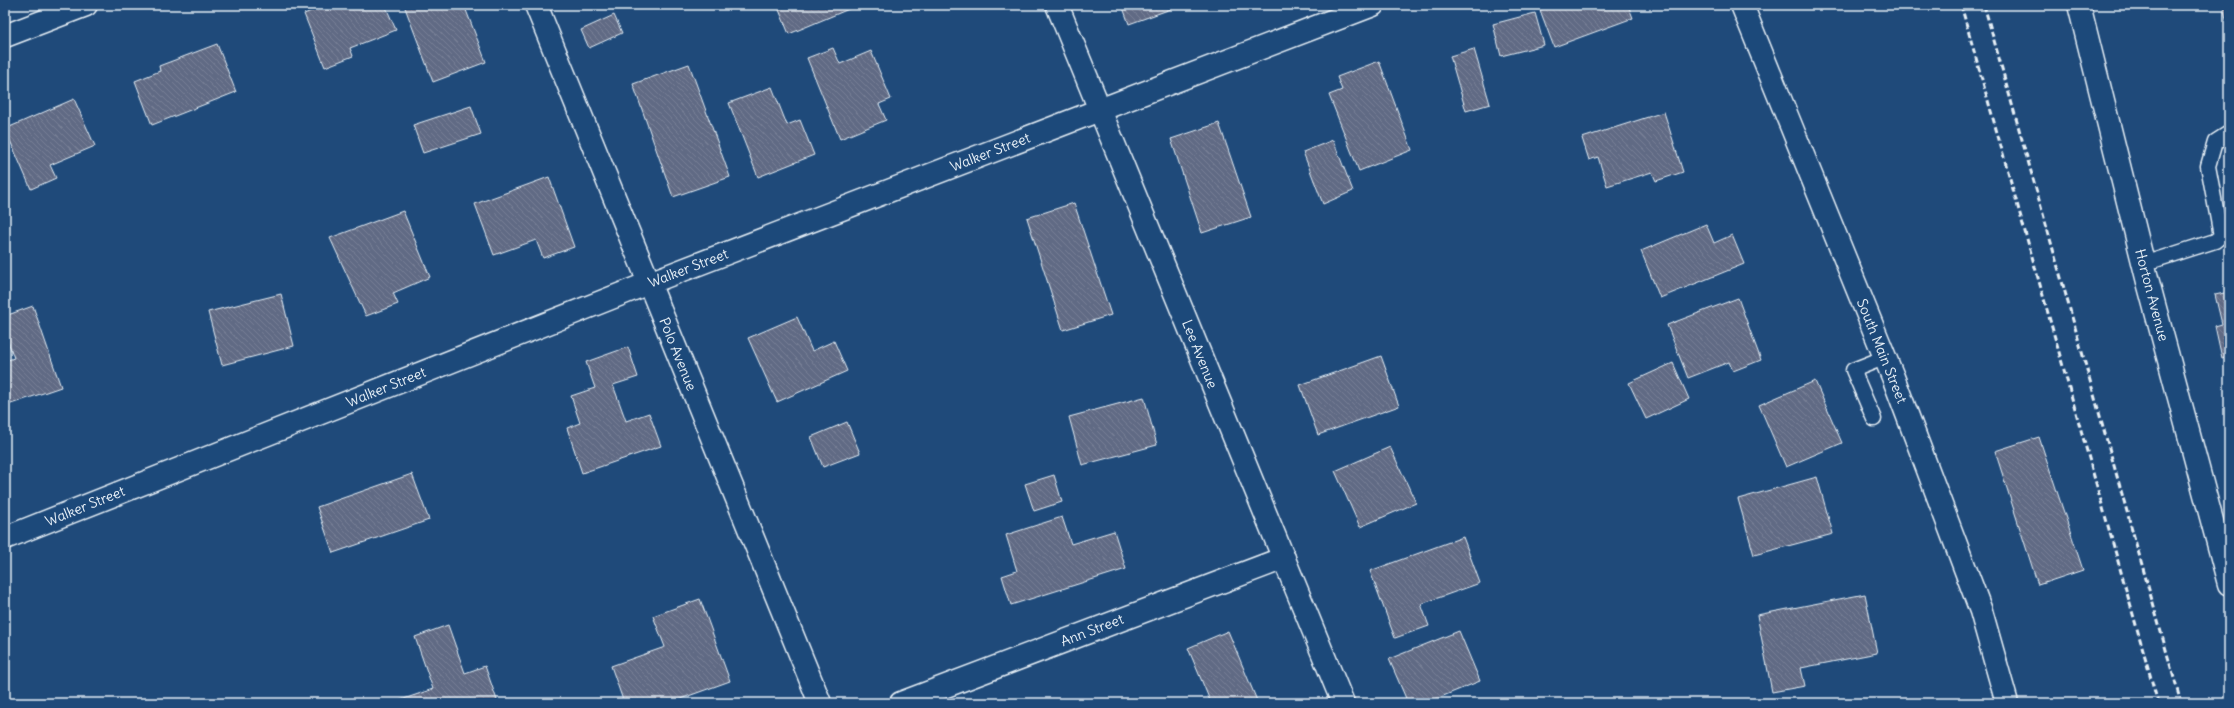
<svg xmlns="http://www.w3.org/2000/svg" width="2234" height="708" viewBox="0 0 2234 708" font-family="Delius,sans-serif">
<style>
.building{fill:url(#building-back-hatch);stroke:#e8f1f8}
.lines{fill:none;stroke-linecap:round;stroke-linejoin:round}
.lane-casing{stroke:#e8f1f8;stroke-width:17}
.street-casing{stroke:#e8f1f8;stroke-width:25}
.secondary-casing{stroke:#e8f1f8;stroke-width:25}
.lane{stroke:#1f4a7a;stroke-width:14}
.street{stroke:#1f4a7a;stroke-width:22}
.secondary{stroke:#1f4a7a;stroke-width:22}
.rail{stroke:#e8f1f8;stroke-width:3;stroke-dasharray:6 3;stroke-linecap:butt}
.labels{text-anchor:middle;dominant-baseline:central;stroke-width:3;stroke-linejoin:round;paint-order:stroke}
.street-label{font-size:14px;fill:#e8f1f8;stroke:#1f4a7a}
</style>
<defs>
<pattern id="building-back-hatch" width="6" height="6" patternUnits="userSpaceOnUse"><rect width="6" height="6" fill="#616a84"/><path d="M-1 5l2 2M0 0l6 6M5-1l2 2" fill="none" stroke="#788096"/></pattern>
</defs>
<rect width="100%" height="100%" fill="#1f4a7a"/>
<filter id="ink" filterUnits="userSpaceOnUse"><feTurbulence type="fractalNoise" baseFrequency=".025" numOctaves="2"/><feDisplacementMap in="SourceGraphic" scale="8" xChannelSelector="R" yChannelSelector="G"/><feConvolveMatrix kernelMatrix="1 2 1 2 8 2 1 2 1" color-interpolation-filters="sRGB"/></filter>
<g filter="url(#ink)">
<g class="building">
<path d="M326,5H385L396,30L350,48L353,56L325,67L304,14Z"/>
<path d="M404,5H464L486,62L433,82Z"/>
<path d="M777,5H856V6L789,34Z"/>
<path d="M1122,5H1182L1129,24Z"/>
<path d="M1555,5H1628L1633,18L1554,47L1540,10Z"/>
<path d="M2223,5H2229V33Z"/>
<path d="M1535,13L1544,45L1501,56L1493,24Z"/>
<path d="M614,15L622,33L589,48L581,30Z"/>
<path d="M217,44L236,92L152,125L135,81L160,71L159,66Z"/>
<path d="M833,48L840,64L871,51L891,99L879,104L886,120L840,139L807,58Z"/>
<path d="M1474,49L1490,104L1466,111L1450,56Z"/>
<path d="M1379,61L1412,150L1359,171L1329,95L1342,90L1337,77Z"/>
<path d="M689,64L730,177L673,197L633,84Z"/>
<path d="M772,87L787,125L800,120L814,155L758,177L729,103Z"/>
<path d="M74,99L95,146L50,165L56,178L31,189L5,129Z"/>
<path d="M471,106L481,134L423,153L413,125Z"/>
<path d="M1664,112L1683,172L1656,181L1652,172L1607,186L1598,157L1589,160L1582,138Z"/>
<path d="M1219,123L1251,217L1202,233L1171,139Z"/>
<path d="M1333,140L1353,191L1323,204L1303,152Z"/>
<path d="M549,177L574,247L543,258L536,240L494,255L475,204Z"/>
<path d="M1074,203L1111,315L1063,330L1027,218Z"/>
<path d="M403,211L430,277L393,293L398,304L366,316L330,238Z"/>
<path d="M1706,224L1714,243L1732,235L1744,264L1660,298L1641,251Z"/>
<path d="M2229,292V356L2222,358L2215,326L2222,324L2215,295Z"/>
<path d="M281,294L294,346L222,365L208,312Z"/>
<path d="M1738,298L1761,360L1733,371L1729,362L1688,378L1667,325Z"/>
<path d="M33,306L61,387L5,406V361L14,358L5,333V316Z"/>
<path d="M797,317L812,351L834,341L847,371L777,402L748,338Z"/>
<path d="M628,347L638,377L613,385L626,421L649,413L661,446L582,473L567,428L580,423L571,396L595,388L586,362Z"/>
<path d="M1381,356L1399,406L1318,435L1300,385Z"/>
<path d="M1673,363L1689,399L1646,419L1629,383Z"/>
<path d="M1815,381L1842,443L1786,467L1759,405Z"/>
<path d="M1144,397L1157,445L1082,465L1069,417Z"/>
<path d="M847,422L860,453L823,467L811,437Z"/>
<path d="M2039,437L2083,570L2038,585L1995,451Z"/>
<path d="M1390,447L1416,503L1360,527L1335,471Z"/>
<path d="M412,474L429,520L333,553L317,507Z"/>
<path d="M1054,475L1062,502L1034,511L1025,484Z"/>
<path d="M1817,477L1833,534L1754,555L1738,499Z"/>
<path d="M1062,517L1071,544L1114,531L1126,569L1011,605L1002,576L1017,571L1006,535Z"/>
<path d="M1463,537L1480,583L1421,604L1429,626L1395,638L1370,571Z"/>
<path d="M1865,594L1877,653L1801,668L1805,686L1772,692L1757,615Z"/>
<path d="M700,599L730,681L669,703H624L611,666L665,647L653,616Z"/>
<path d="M448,625L465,673L485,666L498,703H392L433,689L415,637Z"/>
<path d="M1228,631L1258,703H1211L1188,648Z"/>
<path d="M1459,631L1480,681L1426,703H1408L1389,659Z"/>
</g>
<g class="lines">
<defs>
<g id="lane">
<path d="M2143,264L2215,241L2221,236L2208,166L2215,142L2229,133"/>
<path d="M1874,419L1853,370L1886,357"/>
</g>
<g id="street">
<path d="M536,5L820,703"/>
<path d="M1057,5L1343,703"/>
<path d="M2079,5L2148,282L2229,584"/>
<path d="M5,36L86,5"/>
<path d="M5,538L649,283L1373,5"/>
<path d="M901,703L1284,558"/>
</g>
<path id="secondary" d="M1742,5L1893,377L1981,611L2007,703"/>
</defs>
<use href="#lane" class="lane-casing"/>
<use href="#street" class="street-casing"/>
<use href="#secondary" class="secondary-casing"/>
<use href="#lane" class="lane"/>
<use href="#street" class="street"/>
<use href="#secondary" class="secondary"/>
<g class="rail">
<path d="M1961,5L2158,703"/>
<path d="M1984,5L2181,703"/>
</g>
</g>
</g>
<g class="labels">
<g class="street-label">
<text transform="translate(990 152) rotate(-21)">Walker Street</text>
<text transform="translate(688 268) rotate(-21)">Walker Street</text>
<text transform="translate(2152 295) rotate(75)">Horton Avenue</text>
<text transform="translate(1882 351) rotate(68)">South Main Street</text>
<text transform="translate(678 354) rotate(68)">Polo Avenue</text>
<text transform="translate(1200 354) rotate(68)">Lee Avenue</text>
<text transform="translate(386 387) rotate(-22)">Walker Street</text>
<text transform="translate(85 506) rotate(-22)">Walker Street</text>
<text transform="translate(1092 630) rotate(-21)">Ann Street</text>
</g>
</g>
<rect width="2234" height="708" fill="none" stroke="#1f4a7a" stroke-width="20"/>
<rect x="10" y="10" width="2214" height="688" fill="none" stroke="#e8f1f8" stroke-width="1.5" filter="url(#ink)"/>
</svg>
